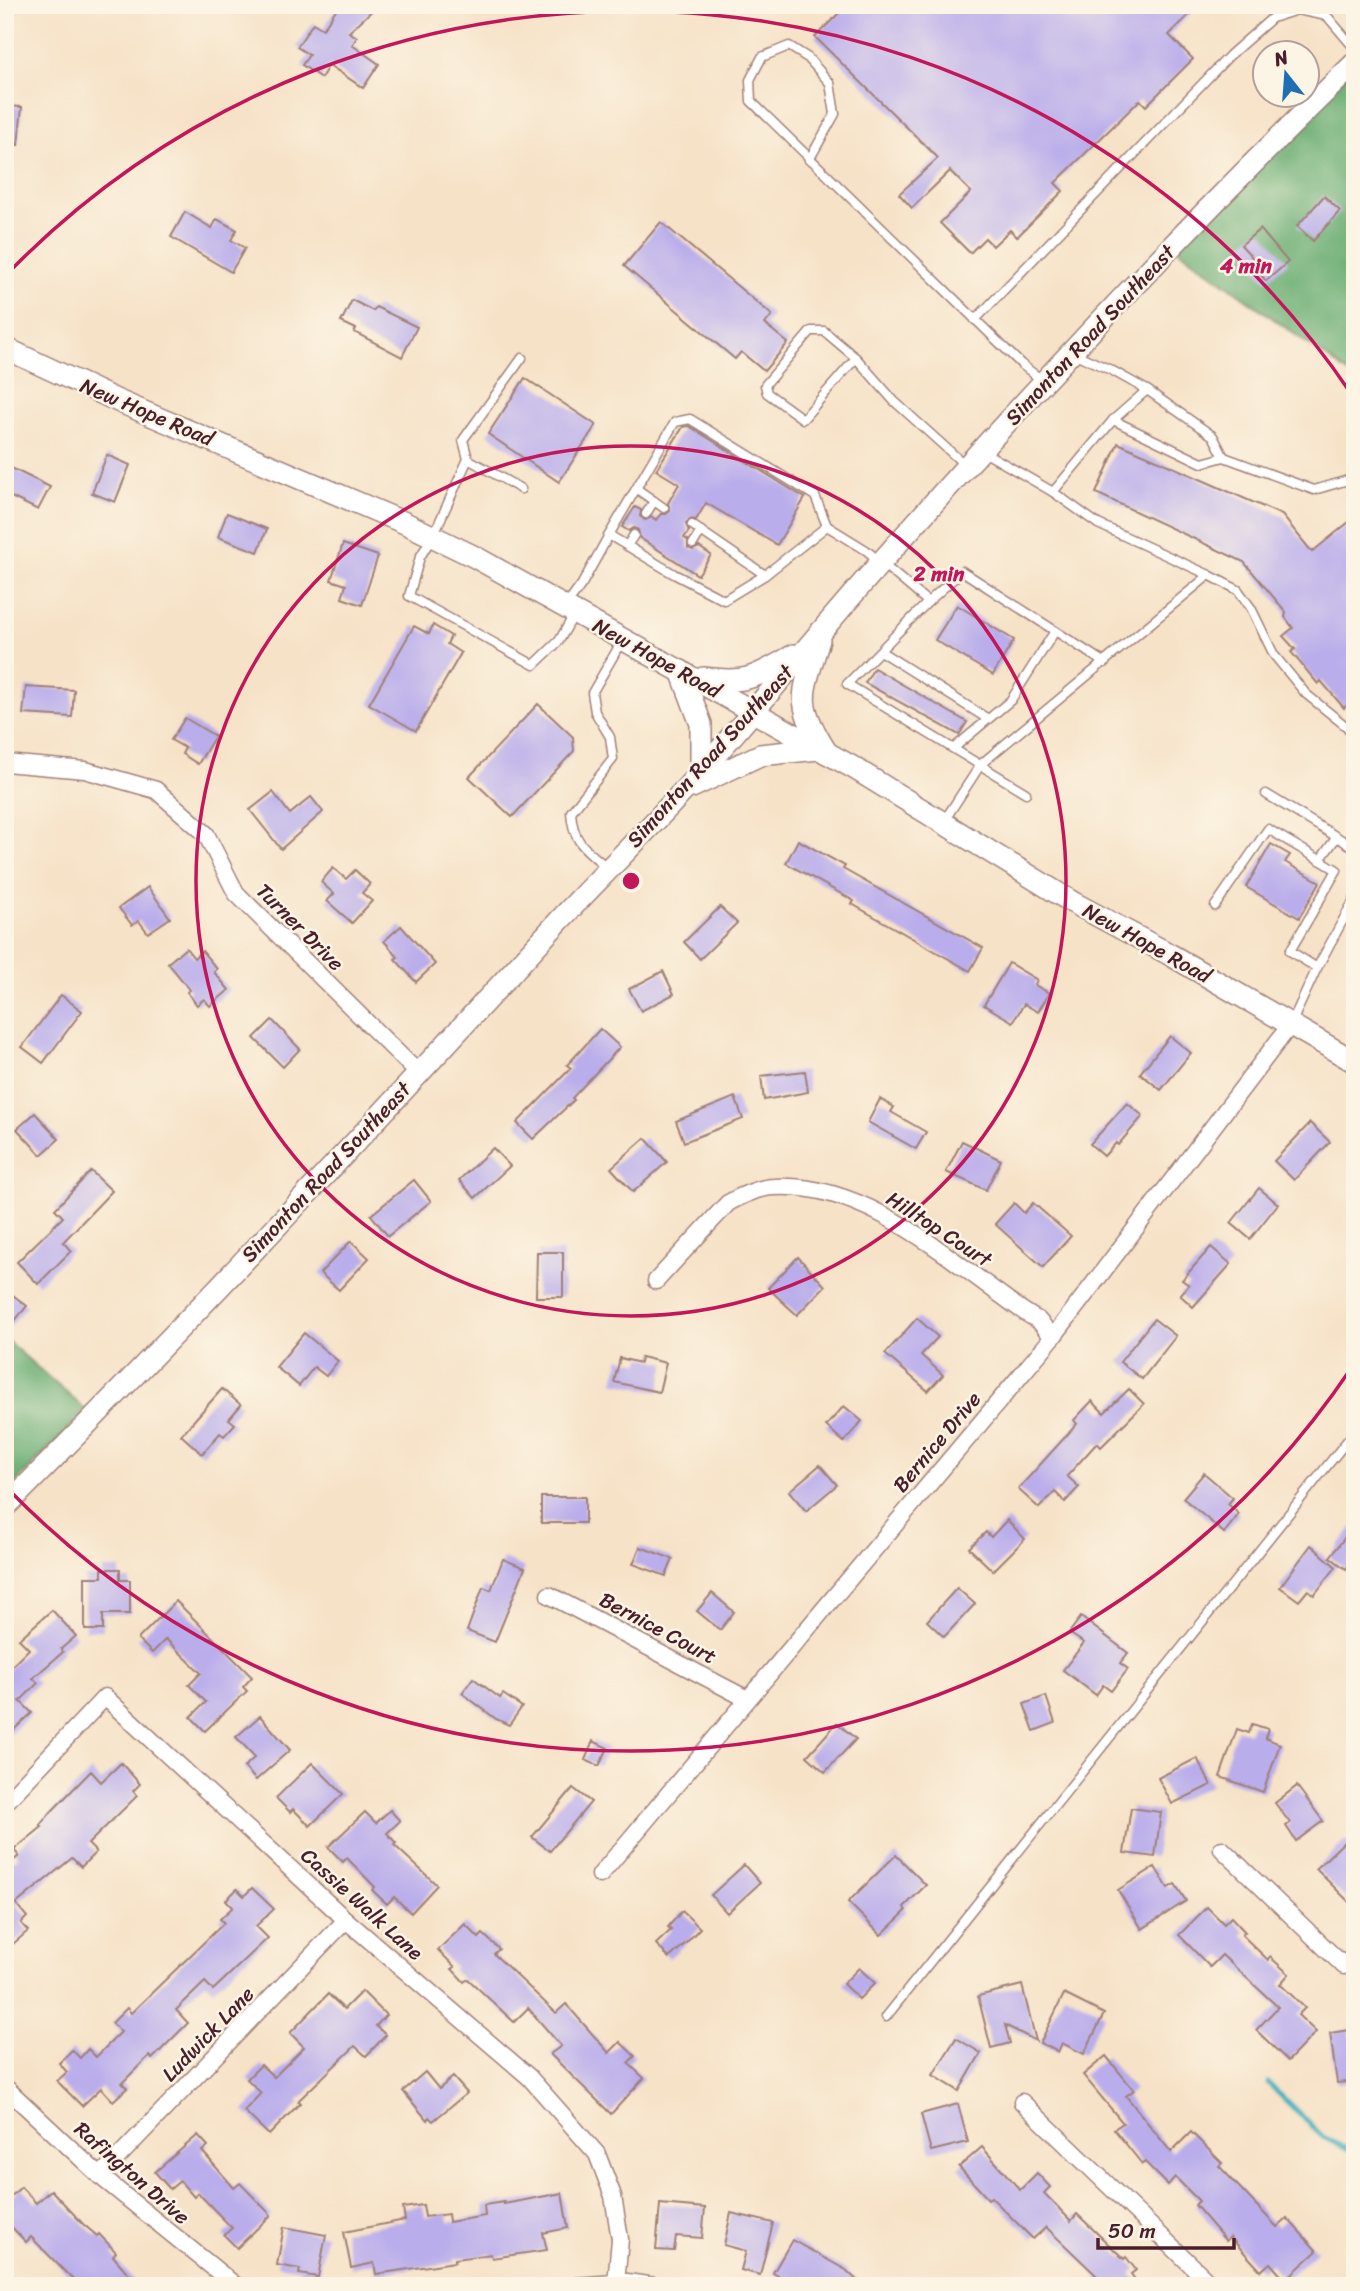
<svg xmlns="http://www.w3.org/2000/svg" width="1360" height="2291" viewBox="0 0 1360 2291" font-family="Sriracha,sans-serif">
<style>
.forest{fill:#68ac71;stroke:#59664e;stroke-width:2}
.lines{fill:none;stroke-linecap:round;stroke-linejoin:round}
.stream{stroke:#40afbd;stroke-width:5}
.building{fill:#baadeb}
.service-casing{stroke:#a08079;stroke-width:11}
.minor-casing{stroke:#a08079;stroke-width:19}
.tertiary-casing{stroke:#a08079;stroke-width:24}
.service{stroke:#fff;stroke-width:8}
.minor{stroke:#fff;stroke-width:16}
.tertiary{stroke:#fff;stroke-width:21}
.ring{fill:none;stroke:#c2185b;stroke-width:3.5}
.labels{text-anchor:middle;dominant-baseline:central;stroke-width:5;stroke-linejoin:round;paint-order:stroke}
.street-label{font-size:21px;fill:#4a1f2b;stroke:#fcf5e5}
.centre{fill:#c2185b;stroke:#fcf5e5;stroke-width:3.5}
.ring-label{font-size:21px;text-anchor:middle;font-weight:bold;fill:#c2185b;stroke:#fcf5e5;stroke-width:5;stroke-linejoin:round;paint-order:stroke}
</style>
<rect width="100%" height="100%" fill="#fcf5e5"/>
<filter id="ink" filterUnits="userSpaceOnUse"><feTurbulence type="fractalNoise" baseFrequency=".0143" numOctaves="2"/><feDisplacementMap in="SourceGraphic" scale="14" xChannelSelector="R" yChannelSelector="G"/><feConvolveMatrix kernelMatrix="1 2 1 2 8 2 1 2 1" color-interpolation-filters="sRGB"/></filter>
<filter id="wash" filterUnits="userSpaceOnUse"><feTurbulence type="fractalNoise" baseFrequency=".00686" numOctaves="4" result="noise"/><feDisplacementMap in="SourceGraphic" scale="28" xChannelSelector="R" yChannelSelector="G"/><feGaussianBlur stdDeviation="1.57" result="paint"/><feColorMatrix in="noise" values="0 0 0 0 0 0 0 0 0 0 0 0 0 0 0 0 0 1.4 0 .05"/><feComposite in="paint" operator="in"/></filter>
<g filter="url(#wash)">
<rect width="100%" height="100%" fill="#f6e2c7"/>
<g class="forest">
<path d="M1355,66V378L1172,245Z"/>
<path d="M5,1339L86,1410L5,1494Z"/>
</g>
<g class="lines">
<path class="stream" d="M1268,2083L1323,2137L1355,2153"/>
</g>
<g id="blocks">
<g class="building">
<path d="M339,5H378L349,32L357,37L352,45L379,64L363,88L329,65L321,78L302,65L309,55L297,47L313,23L323,29Z"/>
<path d="M847,5H1199L1169,35L1193,59L1146,106L1140,100L1055,183L1063,191L1017,237L1010,230L993,246L985,238L970,253L940,223L971,192L950,171L912,208L899,194L938,158L815,37Z"/>
<path d="M5,106L22,107L18,145L5,144Z"/>
<path d="M1324,196L1340,211L1313,241L1297,226Z"/>
<path d="M185,212L212,228L217,219L237,230L231,240L245,248L231,272L171,237Z"/>
<path d="M661,222L772,315L765,324L788,343L764,371L741,352L735,359L624,266Z"/>
<path d="M1260,229L1288,262L1266,281L1249,261L1253,258L1241,245Z"/>
<path d="M352,300L373,311L376,307L417,327L402,357L354,332L356,329L341,322Z"/>
<path d="M525,378L596,425L559,482L488,434Z"/>
<path d="M689,426L805,498L777,545L706,503L696,520L690,519L686,524L689,531L684,538L688,540V548L693,550L699,547L711,555L698,575L640,538L638,530L634,528L629,531L622,527L635,507L641,510L640,516L645,520L652,517L656,520L661,514H666L670,511L668,503L679,484L656,470L683,427Z"/>
<path d="M1118,443L1282,515L1312,552L1355,517V699L1344,708L1321,681L1318,684L1291,652L1295,649L1283,636L1293,628L1285,617L1286,612L1244,562L1096,493Z"/>
<path d="M107,455L130,465L115,502L92,493Z"/>
<path d="M5,465L50,487L38,510L5,494Z"/>
<path d="M227,513L267,529L258,552L218,537Z"/>
<path d="M343,544L378,556L362,605L342,598L346,585L331,580Z"/>
<path d="M957,605L1014,640L993,675L935,640Z"/>
<path d="M433,625L451,636L447,644L461,653L416,731L369,704L414,626L429,634Z"/>
<path d="M874,668L967,722L959,735L865,683Z"/>
<path d="M26,687L74,690L72,717L23,714Z"/>
<path d="M538,704L573,737L574,751L512,817L469,777Z"/>
<path d="M185,718L215,736L198,764L182,754L185,748L171,740Z"/>
<path d="M273,792L290,814L311,797L323,812L281,849L250,810Z"/>
<path d="M798,840L845,866L843,869L983,948L970,971L852,904L854,901L786,863Z"/>
<path d="M1271,844L1290,855L1285,862L1320,882L1299,918L1246,887Z"/>
<path d="M333,868L346,879L355,870L370,884L362,893L372,901L352,923L327,901L334,894L321,882Z"/>
<path d="M148,887L170,918L148,933L139,921L132,925L119,908Z"/>
<path d="M720,907L737,923L700,959L684,942Z"/>
<path d="M401,926L435,964L416,982L395,959L398,957L384,941Z"/>
<path d="M186,948L194,958L202,951L217,969L214,972L229,990L210,1006L204,999L197,1005L187,992L190,990L168,963Z"/>
<path d="M1009,963L1037,980L1035,985L1049,993L1038,1012L1024,1004L1013,1022L984,1005Z"/>
<path d="M663,971L674,994L641,1011L629,989Z"/>
<path d="M61,995L82,1011L43,1063L22,1047Z"/>
<path d="M272,1020L300,1049L283,1067L254,1038Z"/>
<path d="M600,1029L620,1047L572,1098L574,1100L533,1139L517,1123L571,1068L567,1065Z"/>
<path d="M1170,1036L1191,1053L1161,1090L1140,1073Z"/>
<path d="M805,1071L808,1092L764,1100L761,1076Z"/>
<path d="M735,1097L743,1119L684,1142L676,1121Z"/>
<path d="M880,1099L894,1107L891,1112L926,1132L916,1149L868,1122Z"/>
<path d="M1127,1103L1143,1116L1118,1145L1116,1143L1104,1156L1090,1144Z"/>
<path d="M35,1113L59,1139L41,1155L17,1129Z"/>
<path d="M1310,1123L1330,1142L1294,1180L1274,1161Z"/>
<path d="M645,1138L667,1162L633,1192L611,1168Z"/>
<path d="M962,1141L1001,1160L986,1190L946,1172Z"/>
<path d="M493,1148L510,1166L475,1198L459,1180Z"/>
<path d="M91,1171L112,1191L63,1242L71,1251L38,1284L17,1262L63,1217L55,1209Z"/>
<path d="M414,1180L431,1201L388,1236L371,1215Z"/>
<path d="M1259,1188L1278,1204L1250,1239L1231,1223Z"/>
<path d="M1014,1203L1024,1213L1033,1203L1071,1236L1043,1267L995,1224Z"/>
<path d="M351,1241L369,1258L339,1290L320,1273Z"/>
<path d="M1211,1247L1231,1264L1193,1307L1180,1295L1189,1285L1182,1280Z"/>
<path d="M537,1252H563V1297H536Z"/>
<path d="M798,1257L825,1286L797,1315L768,1288Z"/>
<path d="M5,1289L27,1306L5,1333Z"/>
<path d="M917,1318L938,1337L921,1355L943,1375L928,1391L885,1354Z"/>
<path d="M1154,1319L1176,1336L1142,1379L1120,1362Z"/>
<path d="M304,1333L338,1361L326,1376L314,1367L299,1386L276,1367Z"/>
<path d="M641,1357L666,1363L659,1392L614,1382L620,1358L640,1363Z"/>
<path d="M222,1389L241,1405L229,1419L235,1424L224,1436L220,1433L202,1454L181,1435Z"/>
<path d="M1129,1389L1144,1404L1101,1447L1097,1443L1067,1476L1079,1487L1065,1502L1055,1492L1039,1508L1018,1489L1077,1424L1074,1420L1092,1401L1104,1413Z"/>
<path d="M844,1406L862,1421L844,1442L826,1426Z"/>
<path d="M820,1465L837,1485L806,1511L789,1491Z"/>
<path d="M1204,1473L1233,1498L1228,1504L1239,1514L1224,1533L1183,1498Z"/>
<rect x="541" y="1497" width="44" height="26"/>
<path d="M1007,1520L1025,1539L993,1571L969,1548L986,1532L991,1537Z"/>
<path d="M1355,1524V1556L1346,1569L1330,1557Z"/>
<path d="M1311,1545L1336,1567L1314,1595L1308,1590L1299,1601L1280,1587Z"/>
<path d="M640,1547L673,1559L666,1576L633,1564Z"/>
<path d="M503,1559L525,1568L495,1642L467,1631L483,1587L491,1590Z"/>
<path d="M102,1569H120V1580H130V1614H103V1630H85V1577H102Z"/>
<path d="M957,1588L975,1604L944,1637L927,1621Z"/>
<path d="M712,1593L734,1612L720,1630L697,1611Z"/>
<path d="M176,1601L252,1677L243,1687L247,1691L205,1731L191,1717L206,1702L189,1685L201,1673L166,1639L152,1653L138,1639Z"/>
<path d="M52,1610L76,1636L61,1649L63,1652L33,1678L38,1683L20,1701L32,1713L5,1738V1673L29,1649L19,1639Z"/>
<path d="M1081,1617L1128,1653L1120,1663L1128,1669L1111,1691L1103,1685L1096,1695L1063,1670L1084,1643L1069,1633Z"/>
<path d="M473,1678L500,1698L503,1694L522,1707L509,1725L496,1719L462,1693Z"/>
<path d="M1046,1696L1055,1723L1034,1731L1024,1704Z"/>
<path d="M260,1716L290,1750L256,1780L244,1767L255,1757L236,1737Z"/>
<path d="M837,1723L856,1739L825,1772L807,1756Z"/>
<path d="M1252,1724L1268,1729L1265,1738L1280,1744L1263,1792L1220,1777L1237,1729L1249,1733Z"/>
<path d="M593,1741L608,1748L599,1766L585,1760Z"/>
<path d="M1197,1758L1211,1785L1172,1804L1158,1778Z"/>
<path d="M121,1763L140,1784L133,1791L137,1796L88,1844L96,1852L81,1867L72,1858L16,1904L27,1917L21,1923L28,1931L13,1944L5,1937V1867L19,1856L14,1850L42,1827L40,1825L52,1811L91,1771L101,1782Z"/>
<path d="M312,1763L343,1794L310,1826L293,1809L290,1812L276,1798Z"/>
<path d="M1297,1786L1323,1821L1296,1841L1286,1826L1290,1823L1275,1803Z"/>
<path d="M573,1788L591,1802L550,1851L532,1837Z"/>
<path d="M1131,1808L1161,1812L1155,1857L1124,1853Z"/>
<path d="M390,1810L400,1821L387,1833L396,1843L394,1845L437,1885L411,1913L394,1897L387,1904L372,1890L375,1887L347,1858L343,1862L328,1847L365,1812L376,1823Z"/>
<path d="M1346,1840L1355,1849V1908L1316,1869Z"/>
<path d="M896,1855L926,1885L904,1907L906,1911L881,1935L848,1902Z"/>
<path d="M744,1865L760,1883L727,1913L711,1895Z"/>
<path d="M1155,1867L1168,1888L1175,1884L1186,1901L1142,1929L1118,1890Z"/>
<path d="M252,1888L274,1909L256,1926L268,1938L213,1990L205,1982L176,2010L188,2023L152,2059L149,2056L122,2083L127,2088L113,2101L101,2088L82,2106L57,2081L67,2072L59,2063L72,2050L80,2058L88,2049L96,2057L121,2032L112,2023L127,2008L131,2013L224,1923L220,1919L233,1907L226,1900L237,1889L244,1896Z"/>
<path d="M1207,1907L1224,1924L1231,1917L1245,1932L1242,1935L1268,1960L1270,1957L1289,1974L1280,1984L1305,2008L1298,2015L1316,2032L1288,2061L1256,2030L1278,2007L1222,1955L1210,1967L1179,1935Z"/>
<path d="M682,1911L700,1928L686,1943L669,1958L656,1944L671,1930L668,1927Z"/>
<path d="M465,1924L479,1938L483,1934L499,1949L494,1954L556,2013L566,2004L609,2053L620,2042L635,2056L628,2063L644,2078L611,2114L550,2054L561,2046L528,2008L514,2022L468,1979L464,1982L452,1969L455,1967L438,1950Z"/>
<path d="M859,1968L875,1983L859,1999L843,1984Z"/>
<path d="M1022,1985L1036,2041L1005,2025L1010,2043L991,2048L978,1996Z"/>
<path d="M362,1991L386,2015L376,2026L386,2035L366,2056L355,2046L298,2101L300,2103L269,2135L244,2111L261,2093L247,2079L261,2065L274,2077L304,2047L290,2033L328,1994L344,2009Z"/>
<path d="M1064,1994L1104,2014L1084,2054L1062,2043L1058,2052L1040,2043Z"/>
<path d="M1349,2030L1350,2038L1355,2037V2081L1337,2083L1330,2033Z"/>
<path d="M956,2038L981,2053L959,2091L933,2075Z"/>
<path d="M1106,2056L1134,2090L1126,2096L1171,2152L1191,2132L1222,2163L1219,2166L1277,2227L1287,2218L1317,2251L1285,2280L1270,2263L1261,2271L1230,2237L1226,2241L1195,2205L1199,2201L1175,2177L1168,2185L1145,2162L1142,2164L1114,2129L1123,2123L1083,2075Z"/>
<path d="M425,2072L439,2089L453,2077L467,2093L433,2121L429,2117L427,2120L403,2091Z"/>
<path d="M958,2104L968,2142L931,2151L921,2114Z"/>
<path d="M198,2135L208,2146L202,2151L234,2188L240,2183L271,2215L237,2248L224,2235L232,2228L198,2193L194,2197L180,2181L170,2189L155,2172Z"/>
<path d="M982,2147L1020,2190L1037,2173L1050,2187L1044,2193L1071,2221L1077,2214L1124,2259L1126,2257L1136,2270L1131,2274L1140,2286H1089L1099,2278L1046,2227L1033,2239L991,2197L988,2199L959,2167Z"/>
<path d="M21,2187L36,2203L51,2190L83,2224L97,2236L99,2234L116,2252L113,2256L139,2286H79L31,2237L26,2242L5,2220V2202Z"/>
<path d="M562,2193L568,2228L543,2233L547,2250L492,2258L491,2254L455,2259V2262L376,2274L374,2263L351,2268L344,2232L405,2220L403,2208L423,2205L425,2217L448,2214L449,2222L485,2216L484,2205L504,2202V2204Z"/>
<path d="M660,2204L705,2208L702,2238L676,2236L674,2251L656,2250Z"/>
<path d="M731,2213L773,2223L760,2275L741,2270L746,2251L724,2245Z"/>
<path d="M284,2227L326,2235L318,2277L299,2274L300,2269L277,2265Z"/>
<path d="M792,2240L846,2270L863,2286H796L773,2273Z"/>
</g>
</g>
</g>
<g filter="url(#ink)">
<use href="#blocks" fill-opacity="0" stroke="#a08079" stroke-width="2"/>
<g class="lines">
<defs>
<g id="service">
<path d="M809,160L835,114L830,83L808,58L789,46L762,57L750,80L751,101L1021,364L1043,381"/>
<path d="M975,320L1230,55L1272,18L1297,10L1327,16L1355,49"/>
<path d="M522,358L463,440L468,459L433,536L420,557L409,596L534,665L559,641L575,613"/>
<path d="M856,358L824,331H811L765,385L767,393L803,419L856,358L894,401L965,465"/>
<path d="M1147,390L1213,436L1224,457"/>
<path d="M1113,420L1202,463L1224,457L1314,490L1355,478"/>
<path d="M984,452L1053,492L1098,524L1209,575L1238,590L1251,608L1274,655L1306,694L1347,727L1355,737"/>
<path d="M468,459L521,489"/>
<path d="M637,489L664,508"/>
<path d="M1053,492L1113,420L1147,390L1111,370L1073,353"/>
<path d="M646,514L654,501"/>
<path d="M692,525L765,575"/>
<path d="M609,535L675,422L690,419L815,496L827,526"/>
<path d="M693,544L701,531"/>
<path d="M627,546L634,535"/>
<path d="M928,602L962,571L1105,663"/>
<path d="M566,606L582,584L609,535L674,574L724,600L765,575L827,526L866,550L928,602L847,684L1026,793"/>
<path d="M880,651L988,719"/>
<path d="M954,748L1011,700L1055,631"/>
<path d="M1266,794L1355,848"/>
<path d="M944,821L981,764L1209,575"/>
<path d="M1320,860L1336,838"/>
<path d="M608,868C585,849 573,843 571,812L613,759L610,737L595,712L592,693L622,641"/>
<path d="M1215,906L1268,829L1337,870L1290,951L1317,968"/>
<path d="M1291,1024L1317,968L1355,898"/>
<path d="M886,2017L1355,1431"/>
</g>
<g id="minor">
<path d="M5,763L85,770L156,790L206,834L236,893L419,1074"/>
<path d="M656,1281L728,1203C741,1196 759,1187 774,1187C857,1182 934,1246 998,1293C1011,1302 1024,1313 1038,1320L1053,1337"/>
<path d="M549,1595L747,1699"/>
<path d="M5,1803L105,1697L346,1920L529,2077L597,2154L613,2196L620,2239L616,2283"/>
<path d="M1222,1849L1344,1966L1355,1955"/>
<path d="M600,1875L1053,1337L1291,1024"/>
<path d="M5,2087L100,2176L236,2286"/>
<path d="M1022,2102L1213,2286"/>
<path d="M100,2176L346,1920"/>
<path d="M576,2286L627,2282L654,2286"/>
</g>
<g id="tertiary">
<path d="M5,348L118,401L405,523L475,557L854,768L1072,902L1169,954L1355,1062"/>
<path d="M819,640C802,696 794,701 827,753"/>
<path d="M681,671L701,724V771"/>
<path d="M703,678C749,684 755,677 794,655"/>
<path d="M692,787L760,755L818,749"/>
<path d="M5,1507C195,1317 377,1120 558,922C601,876 646,832 688,786C755,712 817,634 883,560C1034,389 1191,221 1355,63"/>
</g>
</defs>
<use href="#service" class="service-casing"/>
<use href="#minor" class="minor-casing"/>
<use href="#tertiary" class="tertiary-casing"/>
<use href="#service" class="service"/>
<use href="#minor" class="minor"/>
<use href="#tertiary" class="tertiary"/>
</g>
</g>
<g class="ring">
<circle cx="631" cy="881" r="435"/>
<path d="M1352 1367A870 870 0 0 1 10 1491M10 271A870 870 0 0 1 1352 395"/>
</g>
<g class="labels">
<g class="street-label">
<text transform="translate(1090 335) rotate(-47)">Simonton Road Southeast</text>
<text transform="translate(147 412) rotate(23)">New Hope Road</text>
<text transform="translate(657 658) rotate(29)">New Hope Road</text>
<text transform="translate(710 756) rotate(-48)">Simonton Road Southeast</text>
<text transform="translate(300 927) rotate(45)">Turner Drive</text>
<text transform="translate(1147 943) rotate(29)">New Hope Road</text>
<text transform="translate(326 1172) rotate(-47)">Simonton Road Southeast</text>
<text transform="translate(939 1229) rotate(33)">Hilltop Court</text>
<text transform="translate(937 1442) rotate(-50)">Bernice Drive</text>
<text transform="translate(658 1628) rotate(28)">Bernice Court</text>
<text transform="translate(362 1904) rotate(42)">Cassie Walk Lane</text>
<text transform="translate(208 2034) rotate(-46)">Ludwick Lane</text>
<text transform="translate(132 2173) rotate(41)">Rafington Drive</text>
</g>
</g>
<circle cx="631" cy="881" r="10" class="centre"/>
<g class="ring-label">
<text x="1246" y="273">4 min</text>
<text x="939" y="581">2 min</text>
</g>
<rect width="1360" height="2291" fill="none" stroke="#fcf5e5" stroke-width="28"/>
<g transform="translate(1286 74) rotate(343)"><circle r="33" fill="#fcf5e5" stroke="#b59f9b" stroke-width="2"/>
<path d="M0-5L12 26L0 18L-12 26Z" fill="#1f6fb2"/>
<text y="-10" font-size="19" font-weight="bold" text-anchor="middle" fill="#4a1f2b">N</text>
</g>
<path d="M1098 2238v10h136v-10" fill="none" stroke="#4a1f2b" stroke-width="3.5"/>
<text x="1108" y="2238" font-size="21" fill="#4a1f2b" stroke="#fcf5e5" stroke-width="5" paint-order="stroke">50 m</text>
</svg>
